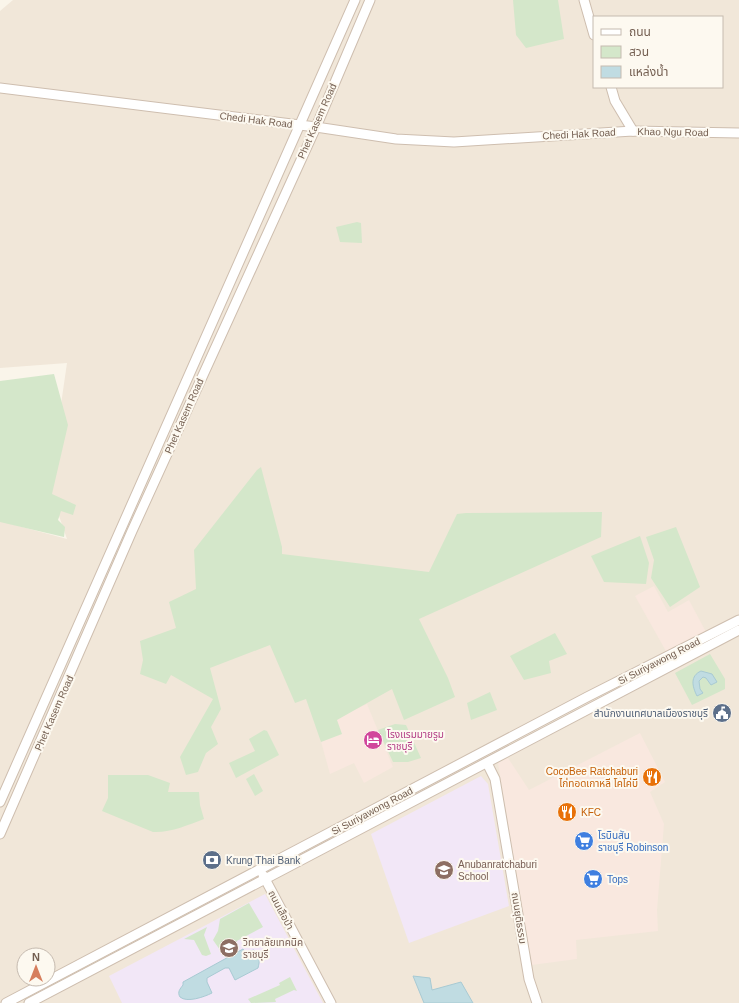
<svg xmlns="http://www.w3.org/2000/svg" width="739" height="1003" viewBox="0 0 739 1003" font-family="Helvetica,'Noto Sans Thai',sans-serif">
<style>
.residential{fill:#f1e7d9;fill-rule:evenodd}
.commercial{fill:#f9e8df}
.education{fill:#f2e7f7}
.green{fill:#d4e7ca}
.water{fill:#c0dce2;stroke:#a8cad3}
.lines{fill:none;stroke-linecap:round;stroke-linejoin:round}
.secondary-casing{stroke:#cebeaf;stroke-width:11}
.secondary{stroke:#fff;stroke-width:9}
.labels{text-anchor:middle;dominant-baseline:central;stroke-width:4;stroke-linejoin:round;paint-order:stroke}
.street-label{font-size:10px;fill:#735e50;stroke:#fdf9f0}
.service-label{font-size:10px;fill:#4e5e75;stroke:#fdf9f0;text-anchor:end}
.hotel-label{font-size:10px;fill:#b23c85;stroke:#fdf9f0;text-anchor:start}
.food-label{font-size:10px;fill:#c56008;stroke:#fdf9f0;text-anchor:end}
.shop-label{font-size:10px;fill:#366cbe;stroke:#fdf9f0;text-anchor:start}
.education-label{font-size:10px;fill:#785e54;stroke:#fdf9f0;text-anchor:start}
</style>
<rect width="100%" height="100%" fill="#faf5ea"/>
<path class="residential" d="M13,0H739V1003H0V521L67,539L49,487L67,363L0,368V11ZM594,17H722V87H594ZM24,955H48V979H24Z"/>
<g class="commercial">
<path d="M654,586L668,612L689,600L706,632L667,653L635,596Z"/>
<path d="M367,704L393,767L364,783L354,763L330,774L317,727Z"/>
<path d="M640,733L665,782L650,792L664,824L657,910L658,931L576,940L577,959L532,965L498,763L508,758L529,790Z"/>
</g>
<g class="education">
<path d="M481,776L488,784L509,906L409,943L371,834Z"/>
<path d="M265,894L323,1003H122L109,976Z"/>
</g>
<g class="green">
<path d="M513,0H558L564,39L526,48L516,35Z"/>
<path d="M357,222L361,223L362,243L340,242L336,227Z"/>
<path d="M54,374L68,425L52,494L76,505L73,515L61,511L58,520L65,527L64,537L0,522V381Z"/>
<path d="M261,467L282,547V554L429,572L457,514L466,513L602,512L601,537L419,619L448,678L455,697L404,720L392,689L337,720L342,734L321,742L306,699L295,703L270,645L210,668L221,709L211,727L218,744L206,753L198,772L186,775L180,757L213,699L171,675L166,684L140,674L143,660L140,641L176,628L169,602L196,589L194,550L257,470Z"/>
<path d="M676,527L700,587L670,607L651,578L654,560L646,537Z"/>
<path d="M640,536L649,563L646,584L604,582L591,556Z"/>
<path d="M555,633L567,654L549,661L551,673L524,680L510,656Z"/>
<path d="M710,654L725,679V689L692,705L675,673Z"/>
<path d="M490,692L497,710L471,720L467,703Z"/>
<path d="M395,724L406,725L421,758L408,762H393L378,730Z"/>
<path d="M264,730L267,731L279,755L236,778L229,763L255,751L249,739Z"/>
<path d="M254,774L263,791L255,796L246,779Z"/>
<path d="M108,775H148L170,783L168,792H199L200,805L204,819C188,825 170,833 153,832L102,811L108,798Z"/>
<path d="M249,903L263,927L220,950L213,940L218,931L220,919Z"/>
<path d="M207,927L204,935L211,954L206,956L202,955L194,940L184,939Z"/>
<path d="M290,977L297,991L294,990L275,999L276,1002L251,1003L248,999L280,985L279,983Z"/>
</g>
<g class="water">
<path d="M701,671L712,674L717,682L711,685L706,678L703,677L699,681L700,689L703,693L697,696C692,686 690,676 701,671Z"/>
<path d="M243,949L245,952L254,950C260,957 260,960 258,968L235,980L229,968H225L207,978V982L212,993C204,997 187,1003 180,997C177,992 180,989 183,985V982Z"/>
<path d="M413,976L430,978L432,990L461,982L473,1003H424Z"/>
</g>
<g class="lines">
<defs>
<g id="secondary">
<path d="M584,0L594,35"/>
<path d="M611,87L615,101L633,131"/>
<path d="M0,88L316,127L396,139L454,142L633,131L739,133"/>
<path d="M487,763L495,779L529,979L537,1003"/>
<path d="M0,802L355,0"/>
<path d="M0,834L132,531L316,127L370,0"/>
<path d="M263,875L331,1003"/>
<path d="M6,1003L587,697L739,620"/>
<path d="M29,1003L739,630"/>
</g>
</defs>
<use href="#secondary" class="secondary-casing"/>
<use href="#secondary" class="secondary"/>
</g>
<defs>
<symbol id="civic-disc" viewBox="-11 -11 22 22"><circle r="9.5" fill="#5c6f8a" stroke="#fdf9f0"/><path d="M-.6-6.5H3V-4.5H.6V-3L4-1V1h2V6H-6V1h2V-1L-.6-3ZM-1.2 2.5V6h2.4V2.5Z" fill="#fff"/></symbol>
<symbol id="hotel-disc" viewBox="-11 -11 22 22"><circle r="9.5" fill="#d1479c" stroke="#fdf9f0"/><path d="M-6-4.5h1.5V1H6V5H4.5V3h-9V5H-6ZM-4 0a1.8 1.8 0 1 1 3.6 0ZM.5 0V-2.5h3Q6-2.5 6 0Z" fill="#fff"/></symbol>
<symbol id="restaurant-disc" viewBox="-11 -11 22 22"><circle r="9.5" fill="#e8710a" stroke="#fdf9f0"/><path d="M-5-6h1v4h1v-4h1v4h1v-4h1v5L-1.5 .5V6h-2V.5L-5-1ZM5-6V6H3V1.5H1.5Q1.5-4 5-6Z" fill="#fff"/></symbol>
<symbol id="supermarket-disc" viewBox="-11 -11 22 22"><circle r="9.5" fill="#3f7fe0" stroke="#fdf9f0"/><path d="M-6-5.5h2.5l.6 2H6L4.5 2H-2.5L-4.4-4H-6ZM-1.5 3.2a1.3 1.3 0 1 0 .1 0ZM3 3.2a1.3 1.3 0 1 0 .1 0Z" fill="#fff"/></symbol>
<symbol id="bank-disc" viewBox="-11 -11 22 22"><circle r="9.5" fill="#5c6f8a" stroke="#fdf9f0"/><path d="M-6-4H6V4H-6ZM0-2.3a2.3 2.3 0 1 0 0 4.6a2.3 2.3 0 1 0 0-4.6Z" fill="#fff"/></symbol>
<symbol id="school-disc" viewBox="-11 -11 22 22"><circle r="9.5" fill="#8d6e63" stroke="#fdf9f0"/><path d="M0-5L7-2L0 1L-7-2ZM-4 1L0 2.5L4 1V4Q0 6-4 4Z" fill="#fff"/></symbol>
<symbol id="university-disc" viewBox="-11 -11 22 22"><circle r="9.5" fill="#8d6e63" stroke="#fdf9f0"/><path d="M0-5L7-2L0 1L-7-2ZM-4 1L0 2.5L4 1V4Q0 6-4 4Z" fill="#fff"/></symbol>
</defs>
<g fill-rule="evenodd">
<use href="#civic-disc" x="711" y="702" width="22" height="22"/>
<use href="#hotel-disc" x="362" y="729" width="22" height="22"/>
<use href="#restaurant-disc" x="641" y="766" width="22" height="22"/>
<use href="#restaurant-disc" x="556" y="801" width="22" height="22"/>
<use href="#supermarket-disc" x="573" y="830" width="22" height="22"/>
<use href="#bank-disc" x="201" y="849" width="22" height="22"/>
<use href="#school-disc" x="433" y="859" width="22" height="22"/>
<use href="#supermarket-disc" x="582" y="868" width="22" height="22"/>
<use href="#university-disc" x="218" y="937" width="22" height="22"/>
</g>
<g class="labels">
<g class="street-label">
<text transform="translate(256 120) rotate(7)">Chedi Hak Road</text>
<text transform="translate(317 121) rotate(-66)">Phet Kasem Road</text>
<text transform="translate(673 132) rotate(1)">Khao Ngu Road</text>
<text transform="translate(579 134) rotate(-3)">Chedi Hak Road</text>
<text transform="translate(184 416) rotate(-66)">Phet Kasem Road</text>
<text transform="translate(659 661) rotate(-27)">Si Suriyawong Road</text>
<text transform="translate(54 713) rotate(-66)">Phet Kasem Road</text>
<text transform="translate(372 811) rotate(-28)">Si Suriyawong Road</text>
<text transform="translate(281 910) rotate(62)">ถนนเสือป่า</text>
<text transform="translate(519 918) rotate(81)">ถนนยุติธรรม</text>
</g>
<g class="service-label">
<text x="708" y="713">สำนักงานเทศบาลเมืองราชบุรี</text>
<text x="226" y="860" text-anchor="start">Krung Thai Bank</text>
</g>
<g class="hotel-label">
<text x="387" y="734">โรงแรมมายรูม<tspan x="387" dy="12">ราชบุรี</tspan></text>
</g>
<g class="food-label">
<text x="638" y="771">CocoBee Ratchaburi<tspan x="638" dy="12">ไก่ทอดเกาหลี โคโค่บี</tspan></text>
<text x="581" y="812" text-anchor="start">KFC</text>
</g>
<g class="shop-label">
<text x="598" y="835">โรบินสัน<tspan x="598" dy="12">ราชบุรี Robinson</tspan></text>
<text x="607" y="879">Tops</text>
</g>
<g class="education-label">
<text x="458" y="864">Anubanratchaburi<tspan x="458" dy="12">School</tspan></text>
<text x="243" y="942">วิทยาลัยเทคนิค<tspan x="243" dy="12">ราชบุรี</tspan></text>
</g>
</g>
<rect x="593" y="16" width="130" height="72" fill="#fdf9f0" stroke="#c6bbb0"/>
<rect x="601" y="29" width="20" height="6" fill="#ffffff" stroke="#c6bbb0"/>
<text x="629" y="36" font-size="12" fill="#735e50">ถนน</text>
<rect x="601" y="46" width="20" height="12" fill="#d4e7ca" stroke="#c6bbb0"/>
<text x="629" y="56" font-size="12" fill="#735e50">สวน</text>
<rect x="601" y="66" width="20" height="12" fill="#c0dce2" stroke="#c6bbb0"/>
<text x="629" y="76" font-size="12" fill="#735e50">แหล่งน้ำ</text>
<g transform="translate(36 967)"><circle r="19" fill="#fdf9f0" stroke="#c6bbb0"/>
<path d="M0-3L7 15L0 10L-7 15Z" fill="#d67e5d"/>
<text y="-6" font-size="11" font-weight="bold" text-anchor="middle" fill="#735e50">N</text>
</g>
</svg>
